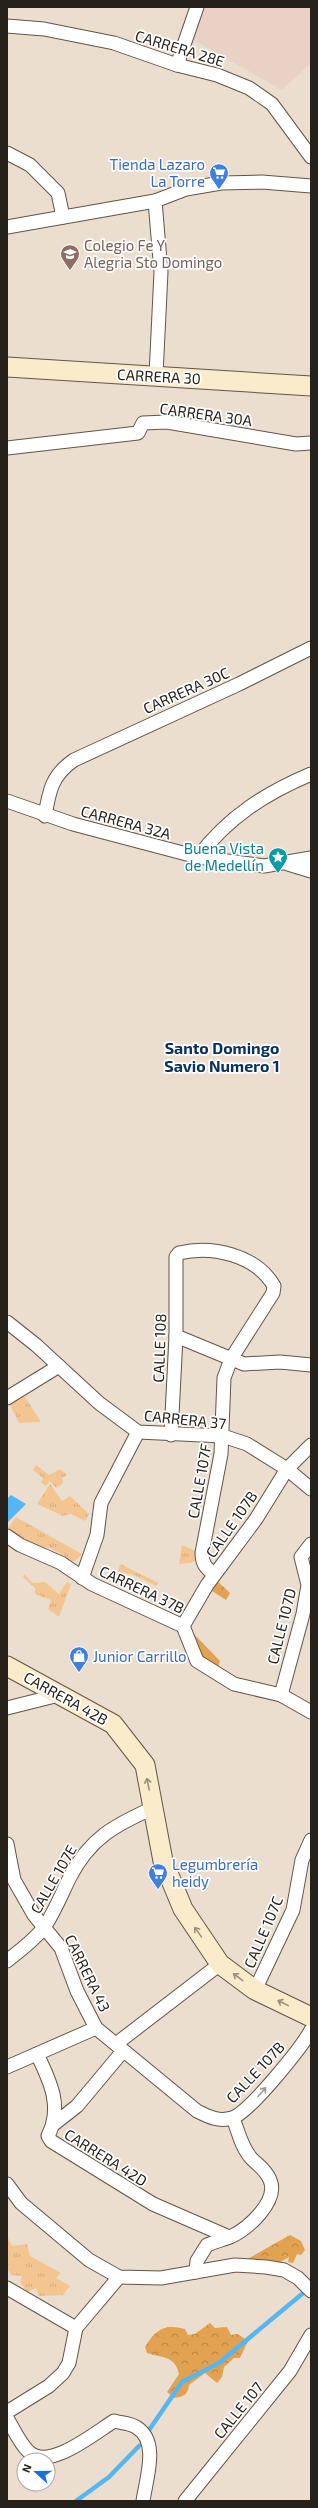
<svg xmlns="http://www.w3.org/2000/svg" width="318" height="2508" viewBox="0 0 318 2508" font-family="'Exo 2',sans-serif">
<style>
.education{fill:#e9d1c6}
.grass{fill:url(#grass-tufts)}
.forest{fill:url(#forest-crowns)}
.water{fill:#55b6f1}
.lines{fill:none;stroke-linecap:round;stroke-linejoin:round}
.stream{stroke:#55b6f1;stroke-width:4.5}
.street-casing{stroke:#615548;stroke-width:15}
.secondary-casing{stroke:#615548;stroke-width:21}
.street{stroke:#fff;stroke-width:13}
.secondary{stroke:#faebca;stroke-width:19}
.oneway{stroke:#9b907b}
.oneway2{stroke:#9d9b98}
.labels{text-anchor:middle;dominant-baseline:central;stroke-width:3.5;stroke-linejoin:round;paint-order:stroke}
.street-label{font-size:15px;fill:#26211b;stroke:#fff}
.shop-label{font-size:15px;fill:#366cbe;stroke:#fff;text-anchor:start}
.education-label{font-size:15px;fill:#785e54;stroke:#fff;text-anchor:start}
.culture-label{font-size:15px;fill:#0d838f;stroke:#fff;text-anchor:end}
.neighbourhood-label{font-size:16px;font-weight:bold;fill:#073063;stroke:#fff}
</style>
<defs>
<pattern id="grass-tufts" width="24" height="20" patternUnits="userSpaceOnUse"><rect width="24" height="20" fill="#f3c691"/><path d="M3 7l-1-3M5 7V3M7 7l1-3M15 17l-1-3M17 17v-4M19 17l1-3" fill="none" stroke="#d0aa7c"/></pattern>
<pattern id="forest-crowns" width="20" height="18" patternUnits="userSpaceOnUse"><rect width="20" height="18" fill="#e3a251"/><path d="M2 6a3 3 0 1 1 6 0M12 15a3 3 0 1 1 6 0" fill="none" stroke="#b88442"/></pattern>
</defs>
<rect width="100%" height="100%" fill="#ecdecf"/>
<path class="education" d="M200,7H311V63L282,90L190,38Z"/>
<g class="grass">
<path d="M25,1397L41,1422L19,1423L9,1403Z"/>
<path d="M36,1465L49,1475L60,1469L67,1475L62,1478L63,1483L56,1488L50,1481L46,1486L41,1483L43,1478L33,1470Z"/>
<path d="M50,1484L62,1501L70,1496L89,1514L85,1521L71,1514L63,1516L37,1504Z"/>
<path d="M16,1517L82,1554L75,1561H63L65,1556L50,1548L29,1545L8,1528Z"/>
<path d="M182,1545L200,1553L198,1559L191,1563L179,1564Z"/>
<path d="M120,1564L159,1583L156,1586L134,1575L118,1572Z"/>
<path d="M24,1574L33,1583L45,1582L59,1594L67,1582L71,1584L59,1617L48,1609L51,1600L35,1594V1588L23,1577Z"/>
<path d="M8,2238L12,2246L27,2244L30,2256L61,2273L56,2278L70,2286L63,2295L39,2296L36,2288L27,2292L20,2282L22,2276L11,2275L7,2268Z"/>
</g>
<g class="forest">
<path d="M215,1579L230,1593L226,1600L209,1589Z"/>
<path d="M189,1629L220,1661L217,1670L201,1659Z"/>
<path d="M290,2235L301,2241L305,2250L301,2255L297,2254L293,2263L288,2262L289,2257L277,2264L244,2261Z"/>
<path d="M210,2323L215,2328L227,2327L231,2335L238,2334L248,2341L240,2358H234L224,2367L222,2377L217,2383L205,2373L189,2385C188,2395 183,2397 174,2398L167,2392L179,2374C175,2355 161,2358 147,2353L145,2347C155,2330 164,2323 185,2329L188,2335L195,2334Z"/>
</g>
<path class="water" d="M11,1495L26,1504L7,1523V1499Z"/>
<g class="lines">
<g class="stream">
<path d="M147,2433L182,2382L219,2363L308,2289"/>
<path d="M76,2501L109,2477L139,2446"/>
</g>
<defs>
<g id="street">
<path d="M7,26L44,29L114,43L177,65L217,75L249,88L272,104L311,157"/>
<path d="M177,65L197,7"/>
<path d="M7,153L30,165L58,193L63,217"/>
<path d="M155,201L161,272L156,375"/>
<path d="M7,227L155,201L186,189L221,183L262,182L311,186"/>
<path d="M7,448L138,433L143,423L167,422L296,444L311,443"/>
<path d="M7,801L73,824L198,857L264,866L311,858"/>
<path d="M45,816C49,791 52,775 74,760L239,684L311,648"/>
<path d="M198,857C228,817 266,793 311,774"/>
<path d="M288,864L311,871"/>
<path d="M7,1322L36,1345L99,1403L138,1432L223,1436L247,1444L287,1469L311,1489"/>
<path d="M176,1336L244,1364L280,1362L311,1365"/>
<path d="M7,1398L59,1366"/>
<path d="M171,1435L176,1336V1257L179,1253C212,1245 256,1255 274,1286L273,1293L231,1359L224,1378L221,1454L202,1553C202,1564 206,1568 214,1574"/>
<path d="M7,1536L20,1545L61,1563L92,1584L183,1626"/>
<path d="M82,1578L97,1535L101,1503L138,1432"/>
<path d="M183,1626L207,1585L256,1519L287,1469L311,1445"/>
<path d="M183,1626L197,1661L234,1684L281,1695L311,1712"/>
<path d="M281,1695L303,1614L308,1585L301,1557L311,1544"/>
<path d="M7,1708L59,1695"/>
<path d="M7,1844L14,1880L34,1915L61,1948L77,1991L96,2028L197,2111C209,2117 219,2122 232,2118C249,2113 302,2047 311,2030"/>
<path d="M7,1961C19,1951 36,1939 45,1926C55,1911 62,1893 70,1877C90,1838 115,1825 153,1808"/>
<path d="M255,1990L293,1910L302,1860L311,1840"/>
<path d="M116,2044L220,1964"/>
<path d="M37,2054C50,2081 63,2107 48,2136L51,2141L153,2204L229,2237"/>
<path d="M7,2067L96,2028"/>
<path d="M54,2124L77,2106L123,2051"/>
<path d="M7,2184L21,2203L89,2260L119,2277L161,2278L235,2265L266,2267L284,2270L298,2278L311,2291"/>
<path d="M196,2272L197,2261L207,2245C214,2242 222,2240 230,2237C248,2229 279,2201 270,2180C266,2170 259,2166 252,2159C242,2149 238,2131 233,2118"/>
<path d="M7,2288L76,2328"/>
<path d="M7,2412L49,2386L63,2373L69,2363L76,2328L119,2277"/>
<path d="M7,2418C13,2428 20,2444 29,2452C49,2471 96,2432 114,2421C121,2423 130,2423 136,2427C160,2441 146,2479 143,2501"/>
<path d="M185,2501L290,2371L311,2335"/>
</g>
<g id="secondary">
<path d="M7,367L311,386"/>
<path d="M7,1666L113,1724L145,1765L163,1861L183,1909L220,1964L255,1990L311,2017"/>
</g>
</defs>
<use href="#street" class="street-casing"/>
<use href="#secondary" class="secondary-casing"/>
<use href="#street" class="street"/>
<use href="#secondary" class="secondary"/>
</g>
<defs><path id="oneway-shaft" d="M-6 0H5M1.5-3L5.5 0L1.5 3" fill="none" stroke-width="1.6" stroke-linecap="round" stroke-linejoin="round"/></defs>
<g class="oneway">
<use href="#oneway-shaft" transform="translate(148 1784) rotate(-101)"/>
<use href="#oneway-shaft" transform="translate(198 1932) rotate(-125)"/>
<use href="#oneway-shaft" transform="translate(238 1977) rotate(-143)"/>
<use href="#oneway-shaft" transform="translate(283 2003) rotate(-154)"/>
</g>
<use class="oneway2" href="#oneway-shaft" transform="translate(262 2092) rotate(-49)"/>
<defs>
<symbol id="supermarket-pin" viewBox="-11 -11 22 30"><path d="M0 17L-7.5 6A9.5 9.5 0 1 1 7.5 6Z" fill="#3f7fe0" stroke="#fff"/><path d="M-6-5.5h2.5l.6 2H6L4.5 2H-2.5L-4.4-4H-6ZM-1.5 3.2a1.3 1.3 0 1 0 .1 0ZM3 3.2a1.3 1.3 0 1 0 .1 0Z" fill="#fff"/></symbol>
<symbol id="school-pin" viewBox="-11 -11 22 30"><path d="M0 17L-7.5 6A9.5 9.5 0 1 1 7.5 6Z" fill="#8d6e63" stroke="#fff"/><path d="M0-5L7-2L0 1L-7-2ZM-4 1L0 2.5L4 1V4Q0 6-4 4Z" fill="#fff"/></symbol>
<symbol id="sight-pin" viewBox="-11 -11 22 30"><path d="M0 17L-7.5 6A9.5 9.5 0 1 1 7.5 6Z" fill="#0f9aa8" stroke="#fff"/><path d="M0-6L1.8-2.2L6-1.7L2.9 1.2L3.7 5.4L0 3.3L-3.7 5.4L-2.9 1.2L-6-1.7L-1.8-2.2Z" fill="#fff"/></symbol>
<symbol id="shop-pin" viewBox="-11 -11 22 30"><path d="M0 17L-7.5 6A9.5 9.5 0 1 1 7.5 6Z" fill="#3f7fe0" stroke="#fff"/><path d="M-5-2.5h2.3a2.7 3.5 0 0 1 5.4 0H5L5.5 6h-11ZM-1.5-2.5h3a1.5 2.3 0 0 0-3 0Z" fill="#fff"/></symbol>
</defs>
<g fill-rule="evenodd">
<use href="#supermarket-pin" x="208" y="162" width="22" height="30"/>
<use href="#school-pin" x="59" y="243" width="22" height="30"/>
<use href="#sight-pin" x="267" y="846" width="22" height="30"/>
<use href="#shop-pin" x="68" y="1645" width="22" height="30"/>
<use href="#supermarket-pin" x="147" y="1862" width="22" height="30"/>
</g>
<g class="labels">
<g class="street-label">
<text transform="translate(180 48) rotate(17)">CARRERA 28E</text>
<text transform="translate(159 376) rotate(3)">CARRERA 30</text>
<text transform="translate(206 414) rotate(8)">CARRERA 30A</text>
<text transform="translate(186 690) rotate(-24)">CARRERA 30C</text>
<text transform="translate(126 822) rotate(15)">CARRERA 32A</text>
<text transform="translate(159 1348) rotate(-88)">CALLE 108</text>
<text transform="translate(185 1419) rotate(6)">CARRERA 37</text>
<text transform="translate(199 1481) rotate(-80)">CALLE 107F</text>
<text transform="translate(231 1524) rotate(-55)">CALLE 107B</text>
<text transform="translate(142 1589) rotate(25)">CARRERA 37B</text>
<text transform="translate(281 1626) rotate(-76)">CALLE 107D</text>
<text transform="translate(66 1698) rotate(29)">CARRERA 42B</text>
<text transform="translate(53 1879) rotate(-60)">CALLE 107E</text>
<text transform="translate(263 1932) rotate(-67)">CALLE 107C</text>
<text transform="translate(88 1973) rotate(64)">CARRERA 43</text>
<text transform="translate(255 2072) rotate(-47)">CALLE 107B</text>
<text transform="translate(106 2157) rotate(32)">CARRERA 42D</text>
<text transform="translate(238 2410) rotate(-51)">CALLE 107</text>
</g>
<g class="shop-label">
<text x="205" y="164" text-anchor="end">Tienda Lazaro<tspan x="205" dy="17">La Torre</tspan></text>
<text x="93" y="1656">Junior Carrillo</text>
<text x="172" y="1864">Legumbrería<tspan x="172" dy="17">heidy</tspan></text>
</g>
<g class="education-label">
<text x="84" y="245">Colegio Fe Y<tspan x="84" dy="17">Alegria Sto Domingo</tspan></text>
</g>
<g class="culture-label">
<text x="264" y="848">Buena Vista<tspan x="264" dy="17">de Medellín</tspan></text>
</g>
<g class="neighbourhood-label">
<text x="222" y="1047">Santo Domingo<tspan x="222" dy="18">Savio Numero 1</tspan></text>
</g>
</g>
<rect width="318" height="2508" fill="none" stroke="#26211b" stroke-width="16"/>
<g transform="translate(36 2472) rotate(291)"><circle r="19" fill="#ffffff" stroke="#a8a6a4"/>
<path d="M0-3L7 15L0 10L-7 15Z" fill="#1870d9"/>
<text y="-6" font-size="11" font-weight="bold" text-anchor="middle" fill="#26211b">N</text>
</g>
</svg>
